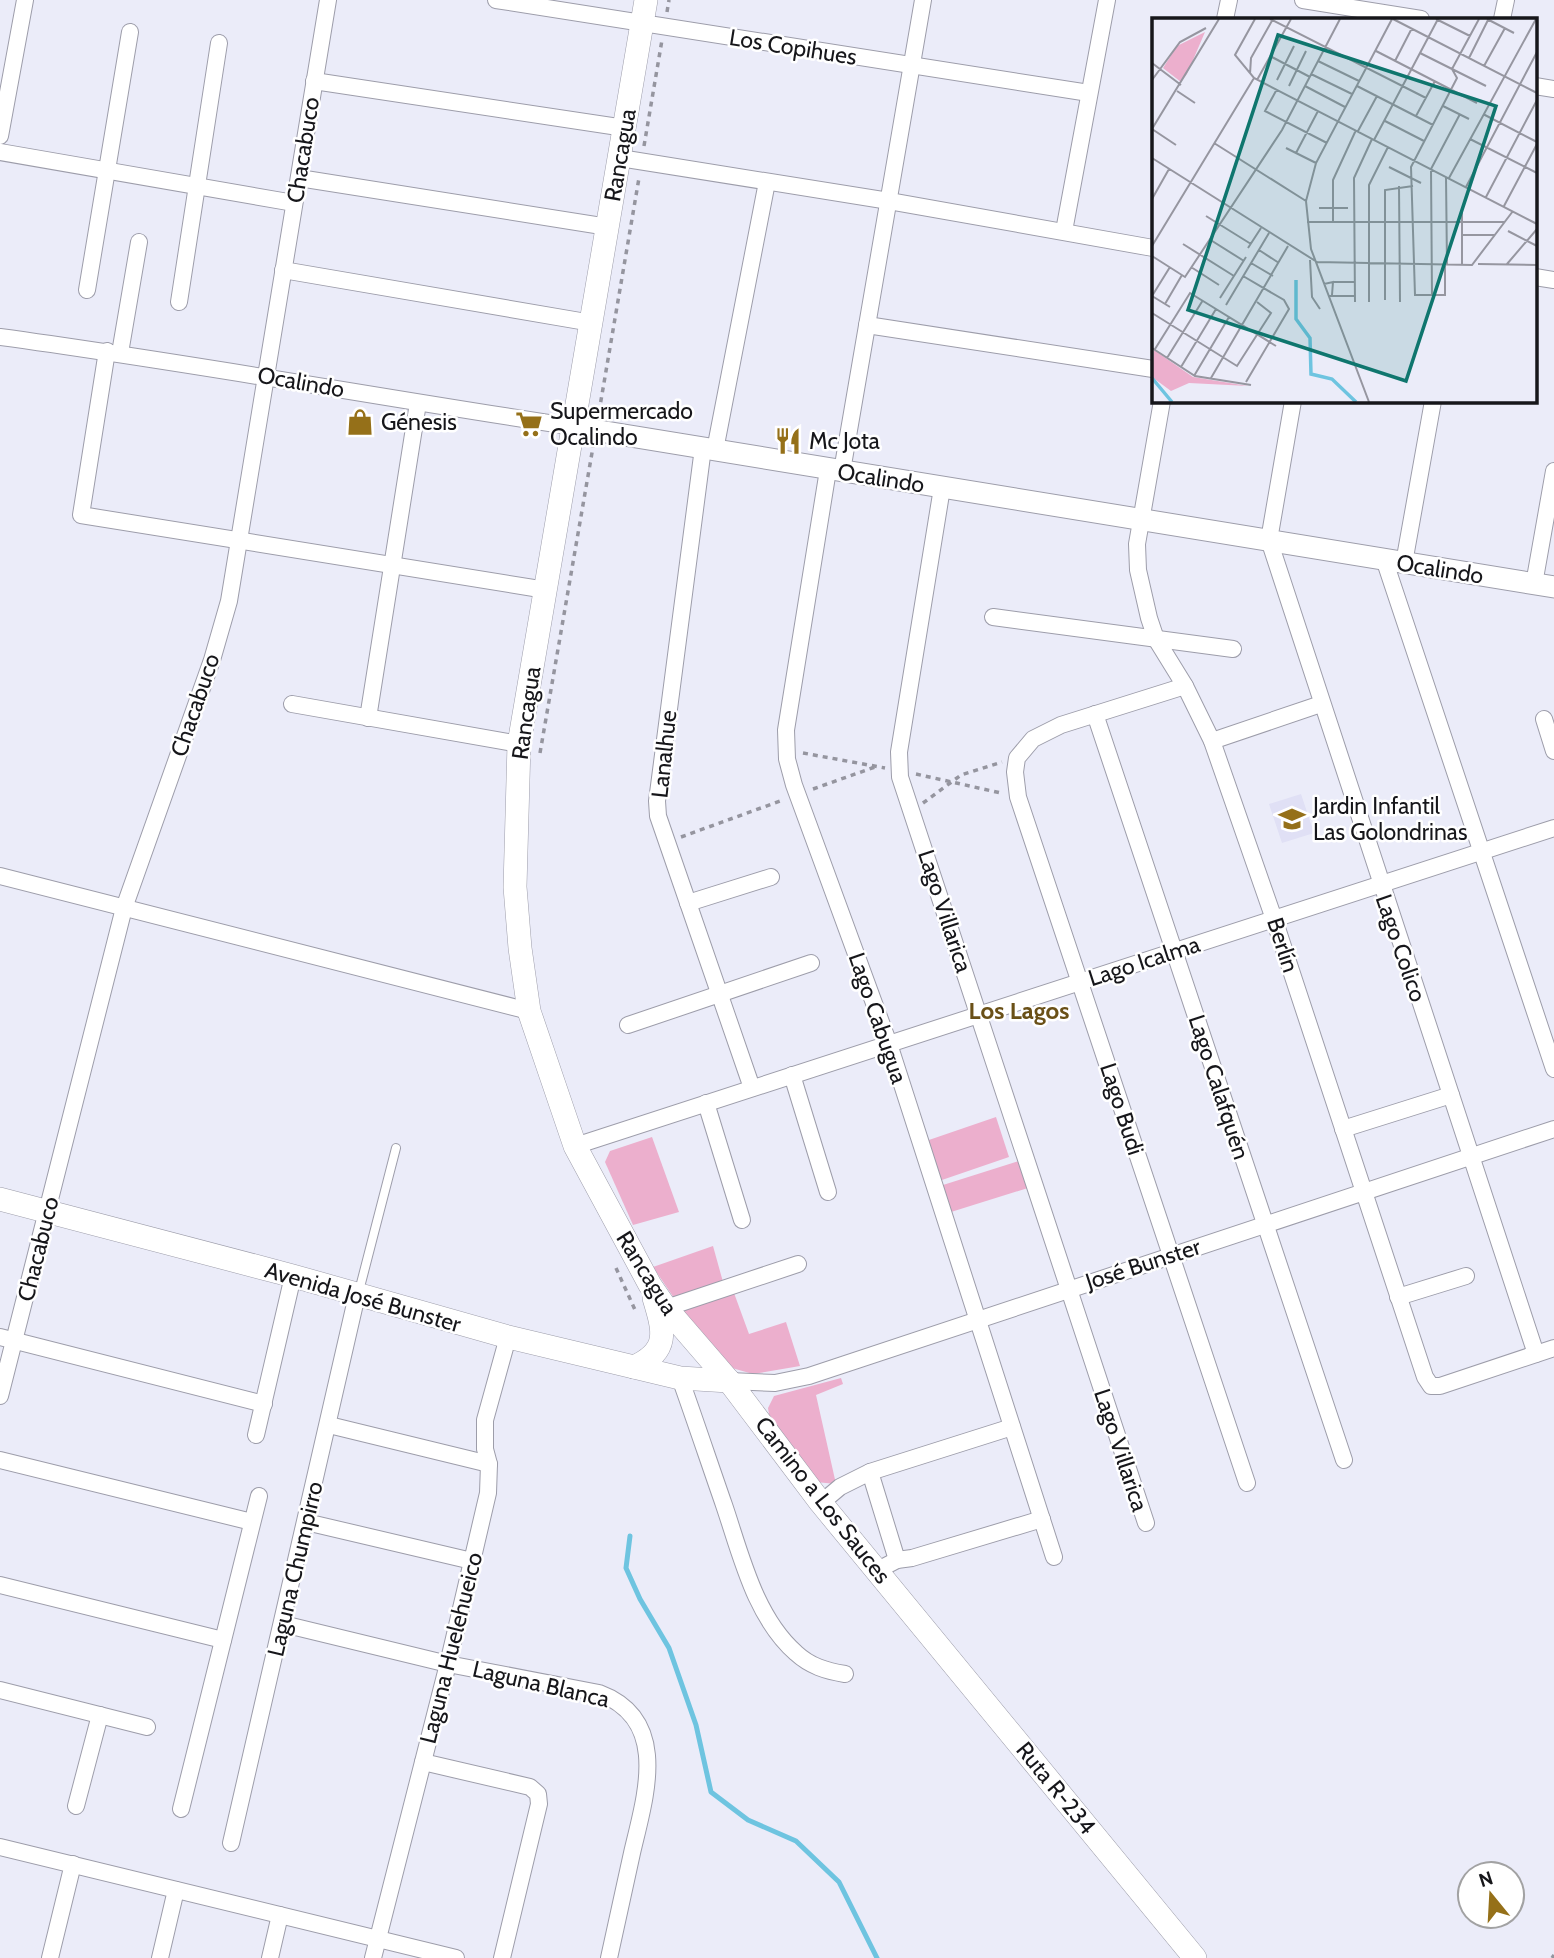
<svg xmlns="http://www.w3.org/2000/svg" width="1554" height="1958" viewBox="0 0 1554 1958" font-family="Cabin,sans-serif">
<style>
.built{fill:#e0e0f5}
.green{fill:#ecafcd}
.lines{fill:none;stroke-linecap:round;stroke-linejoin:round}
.stream{stroke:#6ec4e0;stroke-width:5}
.service-casing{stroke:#9d9daa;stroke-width:10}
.minor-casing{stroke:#9d9daa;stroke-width:18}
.tertiary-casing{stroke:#9d9daa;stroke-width:23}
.secondary-casing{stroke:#9d9daa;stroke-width:24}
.path{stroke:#95959f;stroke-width:3.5;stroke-dasharray:5 5;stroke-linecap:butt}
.service{stroke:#fff;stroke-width:8}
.minor{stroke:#fff;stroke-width:16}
.tertiary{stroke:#fff;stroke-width:21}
.secondary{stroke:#fff;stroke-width:23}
.labels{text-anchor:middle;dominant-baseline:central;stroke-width:5;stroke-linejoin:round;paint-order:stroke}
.street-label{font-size:23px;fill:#16161a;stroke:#fff}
.poi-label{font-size:23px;fill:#16161a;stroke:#fff;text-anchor:start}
.neighbourhood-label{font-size:24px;font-weight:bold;fill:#6a5017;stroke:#fff}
.inset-river{fill:none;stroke:#6ec4e0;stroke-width:3.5}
.inset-road{fill:none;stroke:#9696a0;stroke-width:2}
.view{fill:#0f766e;fill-opacity:0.15;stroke:#0f766e;stroke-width:3.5}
.inset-edge{fill:none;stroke:#16161a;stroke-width:3.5}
</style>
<rect width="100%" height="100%" fill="#ebecf9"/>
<path class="built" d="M1301,794L1314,833L1282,843L1269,804Z"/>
<g class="green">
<path d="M996,1117L1009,1157L939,1181L926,1141Z"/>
<path d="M652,1137L679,1212L633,1225L605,1162L610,1151Z"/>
<path d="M1019,1161L1028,1188L951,1212L943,1185Z"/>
<path d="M713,1246L723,1282L674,1298L653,1267Z"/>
<path d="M734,1293L749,1334L786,1322L800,1366L753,1374L725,1366L678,1310Z"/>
<path d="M841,1378L843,1384L816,1395L836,1484L816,1482L771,1427L768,1408L774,1396Z"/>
</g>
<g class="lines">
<path class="stream" d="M630,1536L626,1568L640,1599L669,1648L696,1725L711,1792L748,1820L796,1841L839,1882L877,1958"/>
<defs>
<path id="service" d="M359,1291L396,1148"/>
<g id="minor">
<path d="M496,0L1089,93"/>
<path d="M1303,0L1421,19"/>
<path d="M1225,19L1229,0"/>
<path d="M1502,19L1506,0"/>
<path d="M314,81L625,128"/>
<path d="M1535,86L1554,89"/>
<path d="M0,136L25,0"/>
<path d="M0,152L294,203"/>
<path d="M620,158L889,201L1153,248"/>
<path d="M299,178L608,227"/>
<path d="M1064,231L1107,0"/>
<path d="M283,270L592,323"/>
<path d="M1535,277L1554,280"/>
<path d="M87,290L130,32"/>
<path d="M179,302L219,43"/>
<path d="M867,325L1153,369"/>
<path d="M0,337C192,363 383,398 575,427"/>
<path d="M107,351L81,515L546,590"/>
<path d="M120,353L139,242"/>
<path d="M1162,401L1137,544L1138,570L1149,618L1156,639L1185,686L1212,741L1274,919L1425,1377L1431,1386H1440L1554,1348"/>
<path d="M1293,401L1269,540L1536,1354"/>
<path d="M703,448L657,801L658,816L752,1088"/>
<path d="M715,450L767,182"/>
<path d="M828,470L786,730L787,759L794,785L889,1044L1054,1557"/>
<path d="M842,471L923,0"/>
<path d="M942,488L899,752L900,777L1146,1523"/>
<path d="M1384,559L1554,1069"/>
<path d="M1404,563L1433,401"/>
<path d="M1534,584L1554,471"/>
<path d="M993,617L1233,649"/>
<path d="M1185,686L1061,725L1033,739L1017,758L1015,772L1018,797L1247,1483"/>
<path d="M292,704L519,744"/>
<path d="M1095,714L1344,1460"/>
<path d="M368,718L418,403"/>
<path d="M1544,719L1554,751"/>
<path d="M1212,741L1321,704"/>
<path d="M0,876L529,1011"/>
<path d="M688,903L771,877"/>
<path d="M628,1025L811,963"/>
<path d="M792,1075L828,1192"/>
<path d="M706,1103L742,1220"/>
<path d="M1343,1129L1451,1095"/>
<path d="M575,1146L1554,828"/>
<path d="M1398,1297L1466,1276"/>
<path d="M666,1308L798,1264"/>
<path d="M0,1337L264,1404"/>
<path d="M680,1378C695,1420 709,1462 724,1505C741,1555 755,1617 796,1653C810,1666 826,1671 845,1674"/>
<path d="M729,1381L775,1383L809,1376L1554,1129"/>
<path d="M0,1396L124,908L212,660L229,601L328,0"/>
<path d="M329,1425L489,1464"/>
<path d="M256,1435L293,1276"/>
<path d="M0,1460L252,1522"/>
<path d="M870,1472L1012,1427"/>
<path d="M821,1503L840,1487L870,1472L897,1560"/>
<path d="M306,1522L472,1561"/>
<path d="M878,1570L897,1560L912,1558L1042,1519"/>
<path d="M0,1585L223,1640"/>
<path d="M283,1624L448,1664L599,1693C671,1720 645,1797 632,1853C624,1888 617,1923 609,1958"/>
<path d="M0,1690L147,1727"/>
<path d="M423,1762L530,1787L538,1794L539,1804L502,1958"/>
<path d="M76,1806L100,1715"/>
<path d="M181,1809L259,1496"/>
<path d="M231,1843L357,1295"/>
<path d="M0,1847L456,1958"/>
<path d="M50,1958L73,1864"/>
<path d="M160,1958L176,1890"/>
<path d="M270,1958L280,1915"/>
<path d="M373,1958L448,1664L488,1493L489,1464L485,1449V1420L508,1337"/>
</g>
<path id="tertiary" d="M575,427L1554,587"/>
<g id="secondary">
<path d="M646,0L519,744L515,887L520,948L529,1011L575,1146L650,1285L666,1308L729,1381L821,1503L1195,1958"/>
<path d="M0,1199L293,1276L508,1337L680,1378L729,1381"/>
<path d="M634,1367C670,1351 664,1331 654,1298"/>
</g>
</defs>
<use href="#service" class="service-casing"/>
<use href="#minor" class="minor-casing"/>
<use href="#tertiary" class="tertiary-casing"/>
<use href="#secondary" class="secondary-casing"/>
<g class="path">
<path d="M667,12L669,0"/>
<path d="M644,146L662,40"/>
<path d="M599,412L639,178"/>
<path d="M540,753L593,447"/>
<path d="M803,753L885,768"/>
<path d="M916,774L1001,793"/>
<path d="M813,789L875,767"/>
<path d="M923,803L961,775L1002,762"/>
<path d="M681,837L783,800"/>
<path d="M616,1268L636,1312"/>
<path d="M1552,1958L1554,1955"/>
</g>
<use href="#service" class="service"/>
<use href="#minor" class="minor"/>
<use href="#tertiary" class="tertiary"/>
<use href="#secondary" class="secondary"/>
</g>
<defs>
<symbol id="shop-bare" viewBox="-9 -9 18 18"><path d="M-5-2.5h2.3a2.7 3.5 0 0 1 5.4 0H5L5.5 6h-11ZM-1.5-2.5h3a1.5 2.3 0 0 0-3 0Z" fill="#957019" stroke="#fff" stroke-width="2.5" paint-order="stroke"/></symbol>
<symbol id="supermarket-bare" viewBox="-9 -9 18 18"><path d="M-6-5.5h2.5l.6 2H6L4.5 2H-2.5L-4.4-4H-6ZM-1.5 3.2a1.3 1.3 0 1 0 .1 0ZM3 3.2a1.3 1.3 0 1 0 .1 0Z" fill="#957019" stroke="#fff" stroke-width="2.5" paint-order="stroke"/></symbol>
<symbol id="restaurant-bare" viewBox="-9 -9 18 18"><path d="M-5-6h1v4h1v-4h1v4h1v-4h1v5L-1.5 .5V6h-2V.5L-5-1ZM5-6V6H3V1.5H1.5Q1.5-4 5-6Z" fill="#957019" stroke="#fff" stroke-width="2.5" paint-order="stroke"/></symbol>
<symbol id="school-bare" viewBox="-9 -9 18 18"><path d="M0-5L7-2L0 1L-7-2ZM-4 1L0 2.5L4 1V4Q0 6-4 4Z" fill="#957019" stroke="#fff" stroke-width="2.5" paint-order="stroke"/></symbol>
</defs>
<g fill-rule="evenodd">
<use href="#shop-bare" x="341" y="403" width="38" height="38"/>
<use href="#supermarket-bare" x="510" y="405" width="38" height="38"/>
<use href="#restaurant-bare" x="769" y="422" width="38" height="38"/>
<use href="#school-bare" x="1273" y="800" width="38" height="38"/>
</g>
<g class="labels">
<g class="street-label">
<text transform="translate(793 47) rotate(9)">Los Copihues</text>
<text transform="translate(303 150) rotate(-81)">Chacabuco</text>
<text transform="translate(620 155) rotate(-80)">Rancagua</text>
<text transform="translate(301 382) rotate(10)">Ocalindo</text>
<text transform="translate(881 478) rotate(9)">Ocalindo</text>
<text transform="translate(1440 569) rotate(9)">Ocalindo</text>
<text transform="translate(195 705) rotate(-71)">Chacabuco</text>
<text transform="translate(526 713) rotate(-82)">Rancagua</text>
<text transform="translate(664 754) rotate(-84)">Lanalhue</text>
<text transform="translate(945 911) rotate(72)">Lago Villarica</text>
<text transform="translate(1283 945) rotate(72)">Berlín</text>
<text transform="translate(1401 948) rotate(71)">Lago Colico</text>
<text transform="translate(1144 961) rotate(-18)">Lago Icalma</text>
<text transform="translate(878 1018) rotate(71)">Lago Cabugua</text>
<text transform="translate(1219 1087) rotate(72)">Lago Calafquén</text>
<text transform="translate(1122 1109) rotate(72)">Lago Budi</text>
<text transform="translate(38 1249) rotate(-76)">Chacabuco</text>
<text transform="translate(1143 1264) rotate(-18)">José Bunster</text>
<text transform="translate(647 1273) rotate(58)">Rancagua</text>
<text transform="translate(363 1297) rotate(16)">Avenida José Bunster</text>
<text transform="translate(1121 1450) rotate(72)">Lago Villarica</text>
<text transform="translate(823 1500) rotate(52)">Camino a Los Sauces</text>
<text transform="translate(295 1569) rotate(-77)">Laguna Chumpirro</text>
<text transform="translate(451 1648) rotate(-76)">Laguna Huelehueico</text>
<text transform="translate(541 1684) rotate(13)">Laguna Blanca</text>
<text transform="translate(1056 1788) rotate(51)">Ruta R-234</text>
</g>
<g class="poi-label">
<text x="550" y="411">Supermercado<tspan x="550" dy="26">Ocalindo</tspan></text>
<text x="381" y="422">Génesis</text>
<text x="809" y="441">Mc Jota</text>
<text x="1313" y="806">Jardin Infantil<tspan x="1313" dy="26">Las Golondrinas</tspan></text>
</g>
<g class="neighbourhood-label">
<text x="1019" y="1010">Los Lagos</text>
</g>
</g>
<g transform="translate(1152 18)">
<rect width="385" height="385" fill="#ebecf9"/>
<path d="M53,14L35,56L29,64L11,50L25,28ZM2,332L41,359L96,368L37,365L19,373L0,359Z" fill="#ecafcd"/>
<path class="inset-river" d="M144,262V301L158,320L159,356L180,361L204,384M0,360L20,384"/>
<path class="inset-road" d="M103,1L83,37L102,60L385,206M118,1L274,80M241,1L385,75M284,1L318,18M335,1L362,15M224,33L325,85M268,35L334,68M118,38L158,59M317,40L336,2M166,43L207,63M243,43L260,10M0,45L29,67M332,48L353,10M98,56L99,40L121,1M159,56L200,76M0,62L28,24L54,10M105,62L139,1M125,62L142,28M137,68L154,33M153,68L193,89M205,68L281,107M125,71L113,93L175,125M25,73L43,85M291,88L317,101M331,96L385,124M264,98L283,63M233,103L272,123M206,113L225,78M318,121L385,155M222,122L286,1M62,125L154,183M24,127L0,111L67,1M134,130L164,145M144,135L166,93M0,140L165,244M237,149L269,165M294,159L295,247M297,160L384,1M247,168L248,284M314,169L385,34M334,179L385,82M0,181L17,151M352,188L385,126M310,189V247M167,190H196M54,198L99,226M155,204H353M181,204V162L204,112M356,213L385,228M310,217H343M57,221L92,243M31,226L82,258M0,228L102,60M96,230L109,210M107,232L127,245M0,238L33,259L130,112L188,1M158,242L160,279L168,291M165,244L320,247L361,193M99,245L121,258M326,246L385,247M355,246L385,211M293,247V277H263L259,149L305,60L300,51L327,1M39,249L67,267M91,258L132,282L137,291L94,364M181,264H203M172,266L181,264L180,277M0,278L18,249M0,278L18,289M177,278H203M280,278L279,151L308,96M68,280L94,239M233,282V172L261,168M203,284L202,160L220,121M217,284V167L236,129M13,286L30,257M74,287L117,215M0,295L85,348L119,295L105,284M0,330L43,358L99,367M3,331L38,275L124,328M15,340L51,282M29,349L64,291M42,358L77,299M59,360L136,228M217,384L159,231L154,183L164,145L240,1"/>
<path class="view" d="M126,17L344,88L254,363L36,292Z"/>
<rect width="385" height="385" class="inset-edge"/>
</g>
<g transform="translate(1491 1895) rotate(342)"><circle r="33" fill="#ffffff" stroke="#a2a2a3" stroke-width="2"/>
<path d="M0-5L12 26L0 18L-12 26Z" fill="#957019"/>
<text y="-10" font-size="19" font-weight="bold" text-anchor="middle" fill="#16161a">N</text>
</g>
</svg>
